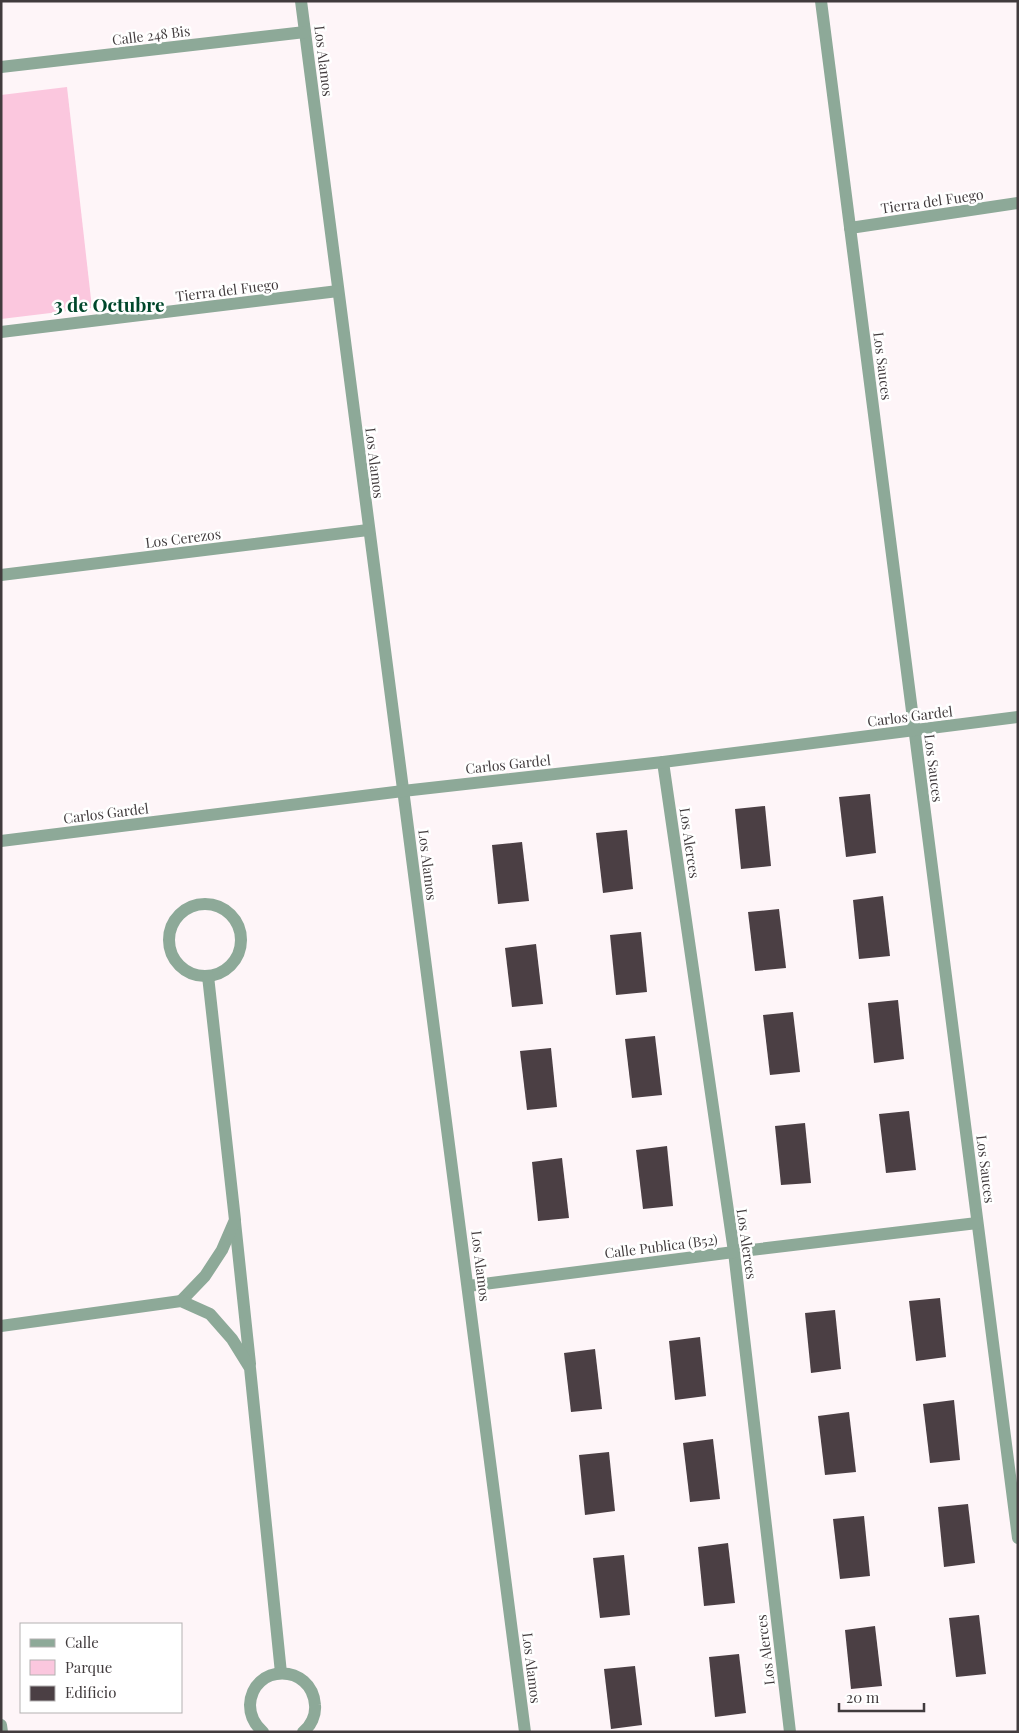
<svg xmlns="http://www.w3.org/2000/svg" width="1019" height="1733" viewBox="0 0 1019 1733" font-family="'Playfair Display',serif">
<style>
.green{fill:#fbc7de}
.building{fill:#4b3f44}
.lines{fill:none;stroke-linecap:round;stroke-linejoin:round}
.minor{stroke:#8da998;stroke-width:12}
.labels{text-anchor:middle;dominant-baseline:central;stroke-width:5;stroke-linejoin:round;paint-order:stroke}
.street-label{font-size:14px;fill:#413b3d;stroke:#fff}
.district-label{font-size:19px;font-weight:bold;fill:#00472b;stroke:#fff}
</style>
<rect width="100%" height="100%" fill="#fef5f8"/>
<path class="green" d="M67,87L92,308L1,319V95Z"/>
<g class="building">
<path d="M870,794L876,853L846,857L839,797Z"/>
<path d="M765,806L771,866L741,869L735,809Z"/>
<path d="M627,830L633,889L603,893L596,833Z"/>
<path d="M522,842L529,901L498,904L492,845Z"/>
<path d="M883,896L890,956L859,959L853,900Z"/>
<path d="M779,909L786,968L755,971L748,912Z"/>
<path d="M641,932L647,992L616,995L610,935Z"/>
<path d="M536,944L543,1004L512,1007L505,948Z"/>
<path d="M898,1000L904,1059L874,1063L868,1003Z"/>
<path d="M793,1012L800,1072L770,1075L763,1015Z"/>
<path d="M655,1036L662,1095L632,1098L625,1039Z"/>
<path d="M551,1048L557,1107L527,1110L520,1051Z"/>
<path d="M909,1111L916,1170L886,1173L879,1114Z"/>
<path d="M805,1123L811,1183L781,1185L775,1126Z"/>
<path d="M667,1146L673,1206L643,1209L636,1150Z"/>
<path d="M562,1158L569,1218L538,1221L532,1162Z"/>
<path d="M940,1298L946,1357L916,1361L909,1301Z"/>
<path d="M835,1310L841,1369L811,1373L805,1313Z"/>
<path d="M700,1337L706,1396L675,1400L669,1341Z"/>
<path d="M595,1349L602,1409L571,1412L564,1353Z"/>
<path d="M954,1400L960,1460L930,1463L923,1404Z"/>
<path d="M849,1412L856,1472L825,1475L818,1416Z"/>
<path d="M713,1439L720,1499L690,1502L683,1443Z"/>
<path d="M609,1452L615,1511L585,1515L579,1455Z"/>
<path d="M968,1504L975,1563L944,1567L938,1507Z"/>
<path d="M864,1516L870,1576L840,1579L833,1519Z"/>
<path d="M728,1543L735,1603L704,1606L698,1547Z"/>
<path d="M624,1555L630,1615L600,1618L593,1558Z"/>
<path d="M979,1615L986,1674L956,1677L949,1618Z"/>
<path d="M875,1626L882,1686L851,1689L845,1630Z"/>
<path d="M739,1654L746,1713L715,1717L709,1657Z"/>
<path d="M635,1666L642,1725L611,1729L604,1669Z"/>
</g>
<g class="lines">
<g class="minor">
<path d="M301,1L525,1732"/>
<path d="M821,1L1018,1538"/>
<path d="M1,67L305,32"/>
<path d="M850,228L1018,203"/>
<path d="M1,332L338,291"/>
<path d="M1,575L368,530"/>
<path d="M663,762L734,1252L790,1732"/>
<path d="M1,841L403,791L663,762L1018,717"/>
<circle cx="205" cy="940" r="36"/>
<path d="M235,1222L250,1364"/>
<path d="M468,1286L734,1252L977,1223"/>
<path d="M181,1301L205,1276L222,1250L235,1220L208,976"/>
<path d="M1,1326L181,1301L210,1314L232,1339L250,1368L281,1673"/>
<path d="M1,1725L2,1732"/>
<path d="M263,1732C255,1725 250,1716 250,1705C252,1663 312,1663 315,1705C316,1715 311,1726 303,1732"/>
</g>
</g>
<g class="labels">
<g class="street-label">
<text transform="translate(151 35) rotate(-7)">Calle 248 Bis</text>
<text transform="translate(324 61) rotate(83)">Los Alamos</text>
<text transform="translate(932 201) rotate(-8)">Tierra del Fuego</text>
<text transform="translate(227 290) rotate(-7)">Tierra del Fuego</text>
<text transform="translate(883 366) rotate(83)">Los Sauces</text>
<text transform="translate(375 463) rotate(83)">Los Alamos</text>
<text transform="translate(183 538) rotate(-7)">Los Cerezos</text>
<text transform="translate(910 716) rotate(-7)">Carlos Gardel</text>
<text transform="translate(508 764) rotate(-6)">Carlos Gardel</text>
<text transform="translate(934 768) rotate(83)">Los Sauces</text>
<text transform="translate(106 813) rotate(-7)">Carlos Gardel</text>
<text transform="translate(690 843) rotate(82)">Los Alerces</text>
<text transform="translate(428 865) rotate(83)">Los Alamos</text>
<text transform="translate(986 1169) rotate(83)">Los Sauces</text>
<text transform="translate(747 1244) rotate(82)">Los Alerces</text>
<text transform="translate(661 1246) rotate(-7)">Calle Publica (B52)</text>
<text transform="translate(481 1266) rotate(83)">Los Alamos</text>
<text transform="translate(765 1650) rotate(-97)">Los Alerces</text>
<text transform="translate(532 1668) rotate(83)">Los Alamos</text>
</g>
<g class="district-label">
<text x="109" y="304">3 de Octubre</text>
</g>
</g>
<rect width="1019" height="1733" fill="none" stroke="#413b3d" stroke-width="5"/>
<rect x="20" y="1623" width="162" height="90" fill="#ffffff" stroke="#b3b1b1"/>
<rect x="30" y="1639" width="25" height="8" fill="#8da998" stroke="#b3b1b1"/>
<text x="65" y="1648" font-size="15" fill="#413b3d">Calle</text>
<rect x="30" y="1660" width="25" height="15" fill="#fbc7de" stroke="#b3b1b1"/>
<text x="65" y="1673" font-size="15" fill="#413b3d">Parque</text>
<rect x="30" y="1686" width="25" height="15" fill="#4b3f44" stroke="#b3b1b1"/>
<text x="65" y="1698" font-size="15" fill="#413b3d">Edificio</text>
<path d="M839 1703v8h85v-8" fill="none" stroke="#413b3d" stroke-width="2.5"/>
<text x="846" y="1703" font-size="15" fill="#413b3d" stroke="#ffffff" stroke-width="4" paint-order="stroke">20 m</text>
</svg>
